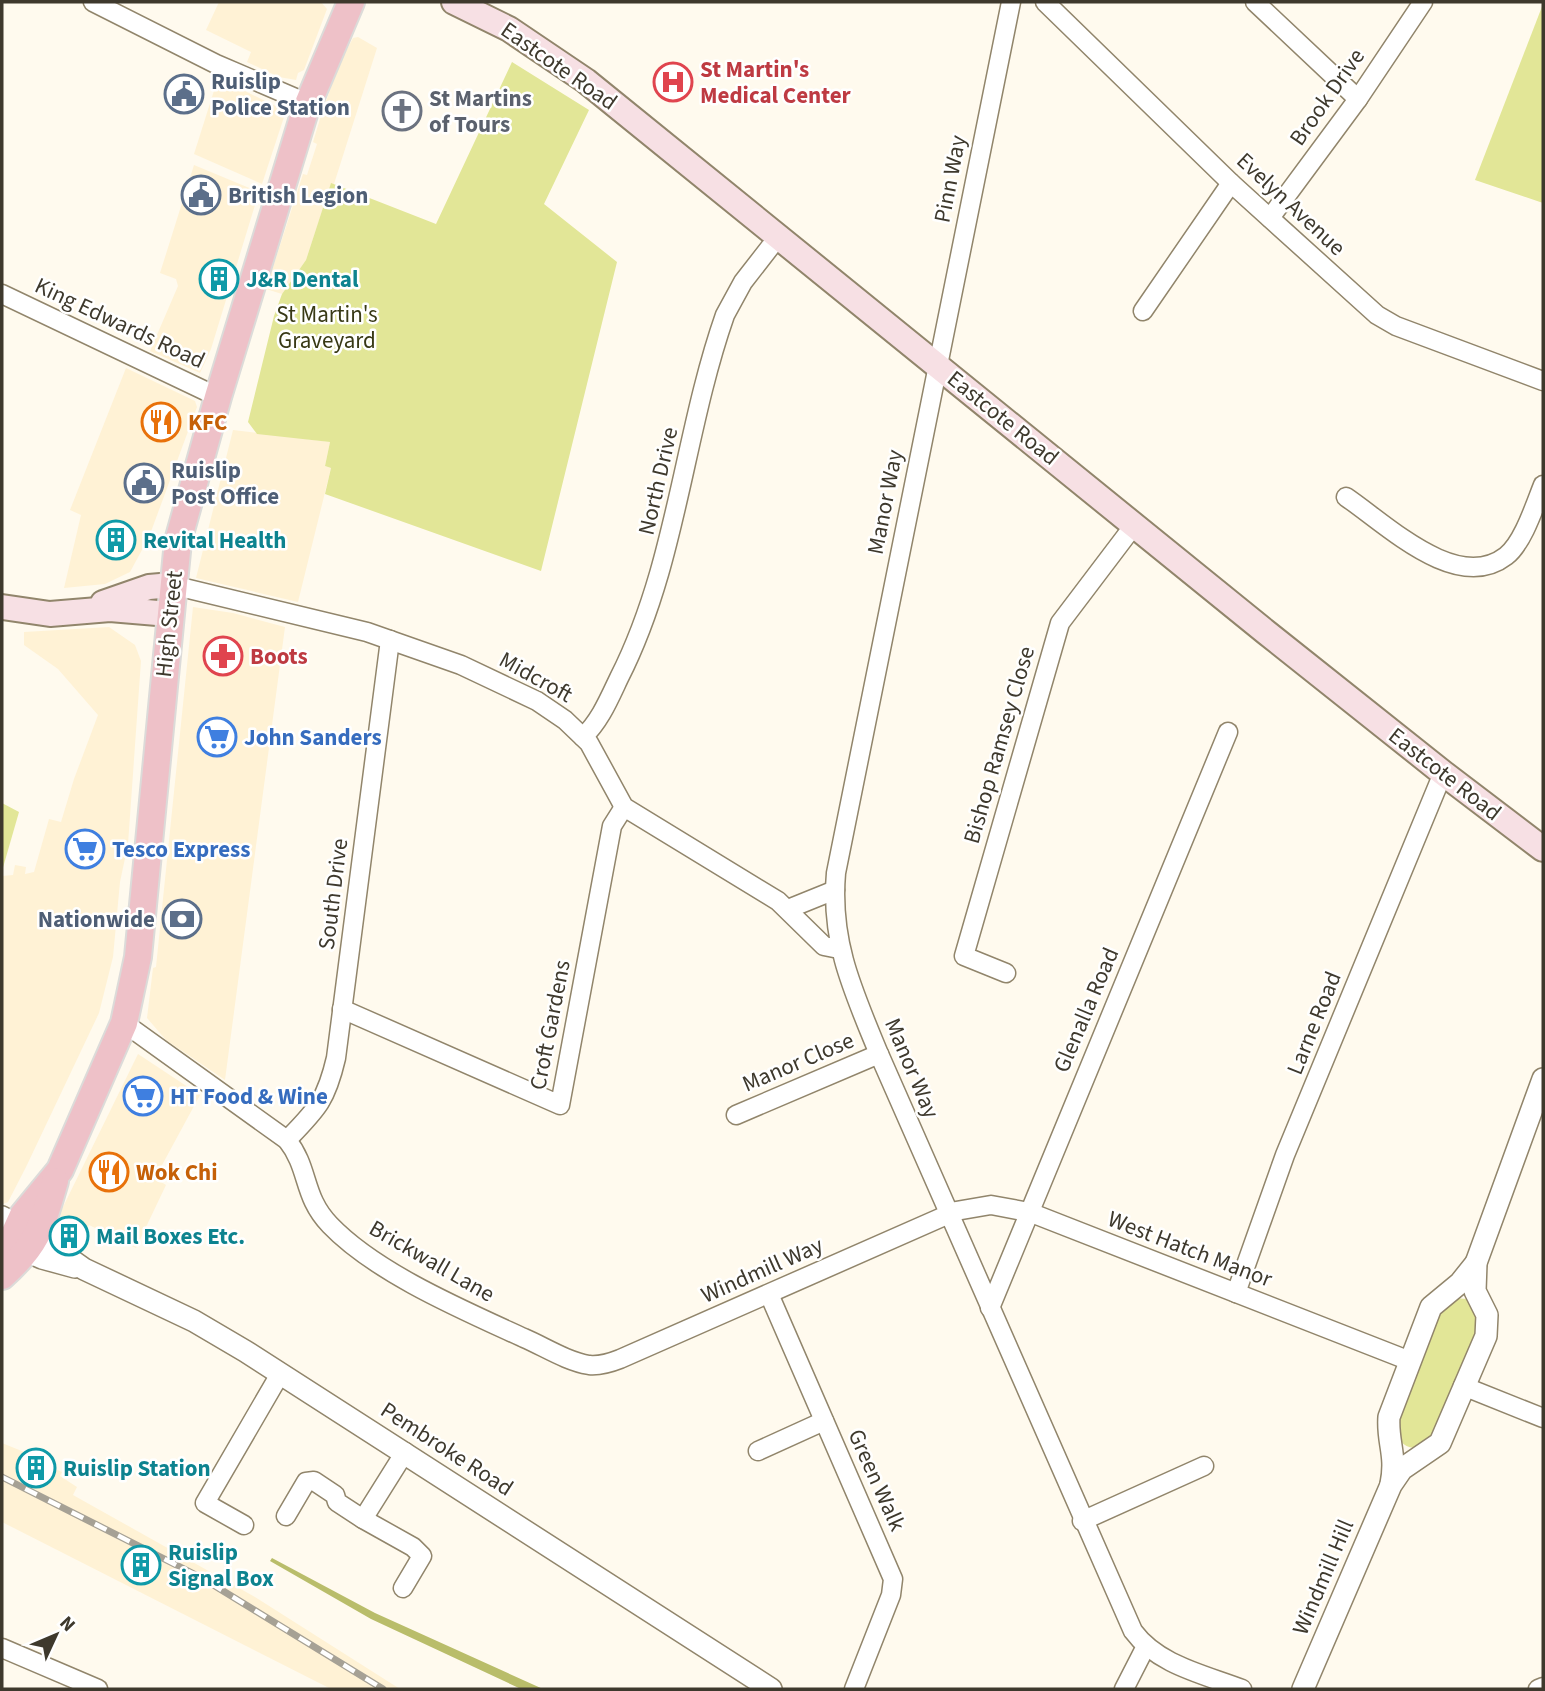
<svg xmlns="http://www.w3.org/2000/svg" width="1545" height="1691" viewBox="0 0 1545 1691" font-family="'Source Sans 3',sans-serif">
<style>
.built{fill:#fff2d5}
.green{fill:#e2e697}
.forest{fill:#b9bd6a}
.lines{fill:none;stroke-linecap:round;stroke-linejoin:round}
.minor-casing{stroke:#91856b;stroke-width:21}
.tertiary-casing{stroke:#91856b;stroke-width:24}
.secondary-casing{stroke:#91856b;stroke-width:28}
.primary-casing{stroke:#dcdbd9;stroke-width:30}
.minor{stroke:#fff;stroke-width:18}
.tertiary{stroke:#fff;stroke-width:21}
.secondary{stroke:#f7e0e4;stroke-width:24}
.primary{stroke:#eec1c8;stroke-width:26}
.rail-casing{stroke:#a6a195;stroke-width:7}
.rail{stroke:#fff;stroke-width:4.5;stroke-dasharray:13;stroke-linecap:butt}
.labels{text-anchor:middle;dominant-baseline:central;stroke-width:5;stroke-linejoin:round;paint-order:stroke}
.street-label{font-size:23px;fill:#3e392d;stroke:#fff}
.health-label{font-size:23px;font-weight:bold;fill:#be3a42;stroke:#fff;text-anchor:start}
.service-label{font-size:23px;font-weight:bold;fill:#4e5e75;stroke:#fff;text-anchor:start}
.worship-label{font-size:23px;font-weight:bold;fill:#5b616d;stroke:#fff;text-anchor:start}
.culture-label{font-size:23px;font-weight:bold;fill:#0d838f;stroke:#fff;text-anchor:start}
.park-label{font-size:23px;fill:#383915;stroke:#fff}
.food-label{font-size:23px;font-weight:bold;fill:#c56008;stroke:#fff;text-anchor:start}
.shop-label{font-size:23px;font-weight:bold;fill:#366cbe;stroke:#fff;text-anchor:start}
</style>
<rect width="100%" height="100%" fill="#fffaee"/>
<g class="built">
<path d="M219,2H321L327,9L304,70L298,73L296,80L279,77L247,62L251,52L206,30Z"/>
<path d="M358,37L377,48L334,184H331L306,260L282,294L266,289L303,174L307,175L317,144L313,142L323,109L327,111L329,106L325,104L339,65L353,38Z"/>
<path d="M218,78L286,111L262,184L194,154Z"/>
<path d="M194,165L259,192L211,349L200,373L150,351L178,286L176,279L160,273Z"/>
<path d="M126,368L195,401L197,407L149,537L130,572L105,584L64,588L81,515L70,510Z"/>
<path d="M233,430L330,442L325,466L331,468L298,602L196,578Z"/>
<path d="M193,607L233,613L285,627L225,1080L166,1040L147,1018L153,968L156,967Z"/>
<path d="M109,627L135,645L141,661L128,844L120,882L113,957L99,1013L26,1167L8,1202L3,1204L2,876L13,875L15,865L26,867L25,874L34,872L49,819L61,822L74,779L98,715L58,669L24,645V632Z"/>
<path d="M138,1054L200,1095L155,1178L166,1185L136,1248L89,1225L78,1247L58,1237L61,1211Z"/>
<path d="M2,1443L39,1458L38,1461L62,1472L60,1476L77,1487L73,1495L255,1597L400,1689H331L2,1522Z"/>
</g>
<g class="green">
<path d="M1543,4V203L1475,180Z"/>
<path d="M512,62L589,110L544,204L617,262L541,571L325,494L331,468L325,466L330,442L257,434L248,422L274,316L282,294L306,260L331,183L436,224Z"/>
<path d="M2,803L19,812L2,871Z"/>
<path d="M1454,1298L1467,1299L1482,1324L1435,1440C1410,1455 1399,1448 1393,1421L1434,1315Z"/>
</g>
<path class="forest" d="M272,1558L375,1613L543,1689H521L371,1619L270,1561Z"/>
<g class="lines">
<defs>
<g id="minor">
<path d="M93,2L216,64L307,103"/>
<path d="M1011,2L836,873C830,942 853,991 879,1054L1133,1631C1158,1665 1203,1674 1242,1689"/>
<path d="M1045,2L1231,183L1377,315L1396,326L1543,381"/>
<path d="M1255,2L1358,99"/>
<path d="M1270,218L1358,99L1423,2"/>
<path d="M2,294L218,397"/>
<path d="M1143,311L1231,183"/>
<path d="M1346,497C1386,524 1457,594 1506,556C1523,543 1535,505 1543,485"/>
<path d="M172,585L367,632L461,665L537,701L565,720L589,743L624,807L778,901L824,946L839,949"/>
<path d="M583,737C600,721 609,699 619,678C677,564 683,435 725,315L743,282L778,237"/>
<path d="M788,909L835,890"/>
<path d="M1006,973L964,956L1060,623L1135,524"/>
<path d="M342,1009L560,1105L612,826L624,807"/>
<path d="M124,1023L287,1140C310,1169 302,1196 330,1225C376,1273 463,1310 524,1338C545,1347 566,1361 589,1365C600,1366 610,1363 620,1359L956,1211L991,1205L1029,1212L1410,1361"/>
<path d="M736,1115L879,1054"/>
<path d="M287,1140C317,1109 326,1101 336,1058L390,640"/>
<path d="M1236,1293L1285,1155L1443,773"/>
<path d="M769,1294L893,1579L891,1595L854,1689"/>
<path d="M990,1308L1228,732"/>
<path d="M1463,1386L1543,1418"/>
<path d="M758,1451L824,1421"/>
<path d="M286,1516L306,1482L314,1481L335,1495L337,1502L363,1519L405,1452"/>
<path d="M363,1519L413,1547L422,1556L403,1588"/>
<path d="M1082,1521L1204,1466"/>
<path d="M244,1525L205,1503L280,1374"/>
<path d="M2,1648L98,1689"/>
<path d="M1124,1689L1145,1648"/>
<path d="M1538,1689L1543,1687"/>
</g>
<g id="tertiary">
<path d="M2,1217L36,1235L84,1269L194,1321L245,1351L771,1689"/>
<path d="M13,1245L42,1258L75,1267"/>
<path d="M1391,1484C1397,1455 1387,1442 1389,1417L1431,1307L1460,1283L1476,1263"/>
<path d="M1303,1689L1391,1485L1402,1469L1440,1443L1486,1336L1487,1315L1475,1291L1476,1263L1543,1079"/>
</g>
<g id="secondary">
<path d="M454,2L509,29L586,81L1267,633L1443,773L1543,849"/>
<path d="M103,603L149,587L172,585"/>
<path d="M2,607L50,614L110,609L169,614"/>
</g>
<g id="primary">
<path d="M2,1261L23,1215L60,1170L124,1023L138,957L178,541L218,397L305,111L351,2"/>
<path d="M2,1276C38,1244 42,1226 55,1181"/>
</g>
</defs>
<use href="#minor" class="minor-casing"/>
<use href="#tertiary" class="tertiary-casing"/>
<use href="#secondary" class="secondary-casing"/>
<use href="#primary" class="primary-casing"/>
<use href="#minor" class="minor"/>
<use href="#tertiary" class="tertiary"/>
<use href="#secondary" class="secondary"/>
<use href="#primary" class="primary"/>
<defs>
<path id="rail" d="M2,1477L202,1578L383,1689"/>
</defs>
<use href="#rail" class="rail-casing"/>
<use href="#rail" class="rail"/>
</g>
<defs>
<symbol id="hospital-ring" viewBox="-11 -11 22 22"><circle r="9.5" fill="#fff" stroke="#e0444e" stroke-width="1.5"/><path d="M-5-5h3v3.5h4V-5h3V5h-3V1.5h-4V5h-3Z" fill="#e0444e"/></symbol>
<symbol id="civic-ring" viewBox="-11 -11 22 22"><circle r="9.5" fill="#fff" stroke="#5c6f8a" stroke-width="1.5"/><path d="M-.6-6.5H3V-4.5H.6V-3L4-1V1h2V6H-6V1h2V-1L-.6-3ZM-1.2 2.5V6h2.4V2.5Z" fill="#5c6f8a"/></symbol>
<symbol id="church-ring" viewBox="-11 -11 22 22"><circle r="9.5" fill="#fff" stroke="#6b7280" stroke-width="1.5"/><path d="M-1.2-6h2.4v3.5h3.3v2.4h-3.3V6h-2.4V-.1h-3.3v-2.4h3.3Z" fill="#6b7280"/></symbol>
<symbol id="building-ring" viewBox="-11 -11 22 22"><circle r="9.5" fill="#fff" stroke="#0f9aa8" stroke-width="1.5"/><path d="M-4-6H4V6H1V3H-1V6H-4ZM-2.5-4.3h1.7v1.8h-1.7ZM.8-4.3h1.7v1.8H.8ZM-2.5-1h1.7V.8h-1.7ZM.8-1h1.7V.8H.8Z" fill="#0f9aa8"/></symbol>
<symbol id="restaurant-ring" viewBox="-11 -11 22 22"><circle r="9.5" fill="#fff" stroke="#e8710a" stroke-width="1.5"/><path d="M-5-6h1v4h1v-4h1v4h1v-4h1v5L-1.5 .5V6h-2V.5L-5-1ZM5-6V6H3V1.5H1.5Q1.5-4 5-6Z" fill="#e8710a"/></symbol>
<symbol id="pharmacy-ring" viewBox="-11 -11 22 22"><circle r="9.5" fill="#fff" stroke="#e0444e" stroke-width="1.5"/><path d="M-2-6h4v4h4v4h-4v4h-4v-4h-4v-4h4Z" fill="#e0444e"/></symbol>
<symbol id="supermarket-ring" viewBox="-11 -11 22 22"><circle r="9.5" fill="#fff" stroke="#3f7fe0" stroke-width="1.5"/><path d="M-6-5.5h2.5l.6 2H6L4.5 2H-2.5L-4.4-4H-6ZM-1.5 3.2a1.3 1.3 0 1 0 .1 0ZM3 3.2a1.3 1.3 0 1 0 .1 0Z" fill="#3f7fe0"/></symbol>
<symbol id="bank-ring" viewBox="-11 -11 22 22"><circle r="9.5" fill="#fff" stroke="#5c6f8a" stroke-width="1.5"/><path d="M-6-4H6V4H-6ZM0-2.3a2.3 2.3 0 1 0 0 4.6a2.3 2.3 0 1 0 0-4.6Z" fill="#5c6f8a"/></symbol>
</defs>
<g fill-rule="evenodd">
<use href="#hospital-ring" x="651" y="60" width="44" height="44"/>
<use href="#civic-ring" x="162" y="72" width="44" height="44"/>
<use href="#church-ring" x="380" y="89" width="44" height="44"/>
<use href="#civic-ring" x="179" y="173" width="44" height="44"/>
<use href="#building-ring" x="197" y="257" width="44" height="44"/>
<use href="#restaurant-ring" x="139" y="400" width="44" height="44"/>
<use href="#civic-ring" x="122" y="461" width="44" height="44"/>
<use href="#building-ring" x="94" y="518" width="44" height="44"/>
<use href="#pharmacy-ring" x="201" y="634" width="44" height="44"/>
<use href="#supermarket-ring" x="195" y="715" width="44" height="44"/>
<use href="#supermarket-ring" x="63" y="827" width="44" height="44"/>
<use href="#bank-ring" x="160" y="897" width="44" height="44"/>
<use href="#supermarket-ring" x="121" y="1074" width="44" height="44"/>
<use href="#restaurant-ring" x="87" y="1150" width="44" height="44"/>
<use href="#building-ring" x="47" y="1214" width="44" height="44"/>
<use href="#building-ring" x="14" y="1446" width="44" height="44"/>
<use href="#building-ring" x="119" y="1543" width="44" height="44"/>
</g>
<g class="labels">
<g class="street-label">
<text transform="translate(559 66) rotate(35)">Eastcote Road</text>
<text transform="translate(1327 97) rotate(-55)">Brook Drive</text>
<text transform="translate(950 179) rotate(-79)">Pinn Way</text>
<text transform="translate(1291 204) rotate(43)">Evelyn Avenue</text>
<text transform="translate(120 323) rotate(25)">King Edwards Road</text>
<text transform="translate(1003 418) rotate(39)">Eastcote Road</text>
<text transform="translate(658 481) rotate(-77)">North Drive</text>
<text transform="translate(885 502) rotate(-79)">Manor Way</text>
<text transform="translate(169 624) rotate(-84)">High Street</text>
<text transform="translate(536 677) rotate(29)">Midcroft</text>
<text transform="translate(999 745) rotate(-74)">Bishop Ramsey Close</text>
<text transform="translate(1445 774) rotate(38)">Eastcote Road</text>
<text transform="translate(333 894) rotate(-83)">South Drive</text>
<text transform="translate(1086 1010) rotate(-67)">Glenalla Road</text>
<text transform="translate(1314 1023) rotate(-68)">Larne Road</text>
<text transform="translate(550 1025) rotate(-79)">Croft Gardens</text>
<text transform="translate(798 1062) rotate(-23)">Manor Close</text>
<text transform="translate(912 1068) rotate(67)">Manor Way</text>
<text transform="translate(1190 1249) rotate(21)">West Hatch Manor</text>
<text transform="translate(432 1261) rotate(30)">Brickwall Lane</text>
<text transform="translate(762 1270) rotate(-24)">Windmill Way</text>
<text transform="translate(447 1449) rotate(33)">Pembroke Road</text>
<text transform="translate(877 1480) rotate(66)">Green Walk</text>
<text transform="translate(1323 1577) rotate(-67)">Windmill Hill</text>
</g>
<g class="health-label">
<text x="700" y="69">St Martin's<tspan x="700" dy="26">Medical Center</tspan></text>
<text x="250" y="656">Boots</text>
</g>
<g class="service-label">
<text x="211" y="81">Ruislip<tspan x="211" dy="26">Police Station</tspan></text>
<text x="228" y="195">British Legion</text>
<text x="171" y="470">Ruislip<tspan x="171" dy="26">Post Office</tspan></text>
<text x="155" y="919" text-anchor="end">Nationwide</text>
</g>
<g class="worship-label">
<text x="429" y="98">St Martins<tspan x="429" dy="26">of Tours</tspan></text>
</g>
<g class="culture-label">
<text x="246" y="279">J&amp;R Dental</text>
<text x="143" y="540">Revital Health</text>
<text x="96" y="1236">Mail Boxes Etc.</text>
<text x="63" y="1468">Ruislip Station</text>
<text x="168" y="1552">Ruislip<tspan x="168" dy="26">Signal Box</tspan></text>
</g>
<g class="park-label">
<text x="327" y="314">St Martin's<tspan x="327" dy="26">Graveyard</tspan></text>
</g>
<g class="food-label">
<text x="188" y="422">KFC</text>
<text x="136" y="1172">Wok Chi</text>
</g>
<g class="shop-label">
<text x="244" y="737">John Sanders</text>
<text x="112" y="849">Tesco Express</text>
<text x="170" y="1096">HT Food &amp; Wine</text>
</g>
</g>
<rect width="1545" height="1691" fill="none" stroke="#3e392d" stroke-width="7"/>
<g transform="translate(56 1635) rotate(46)" stroke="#ffffff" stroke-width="5" paint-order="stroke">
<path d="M0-5L12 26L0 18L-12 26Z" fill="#3e392d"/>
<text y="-10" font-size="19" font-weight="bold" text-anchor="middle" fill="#3e392d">N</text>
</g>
</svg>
